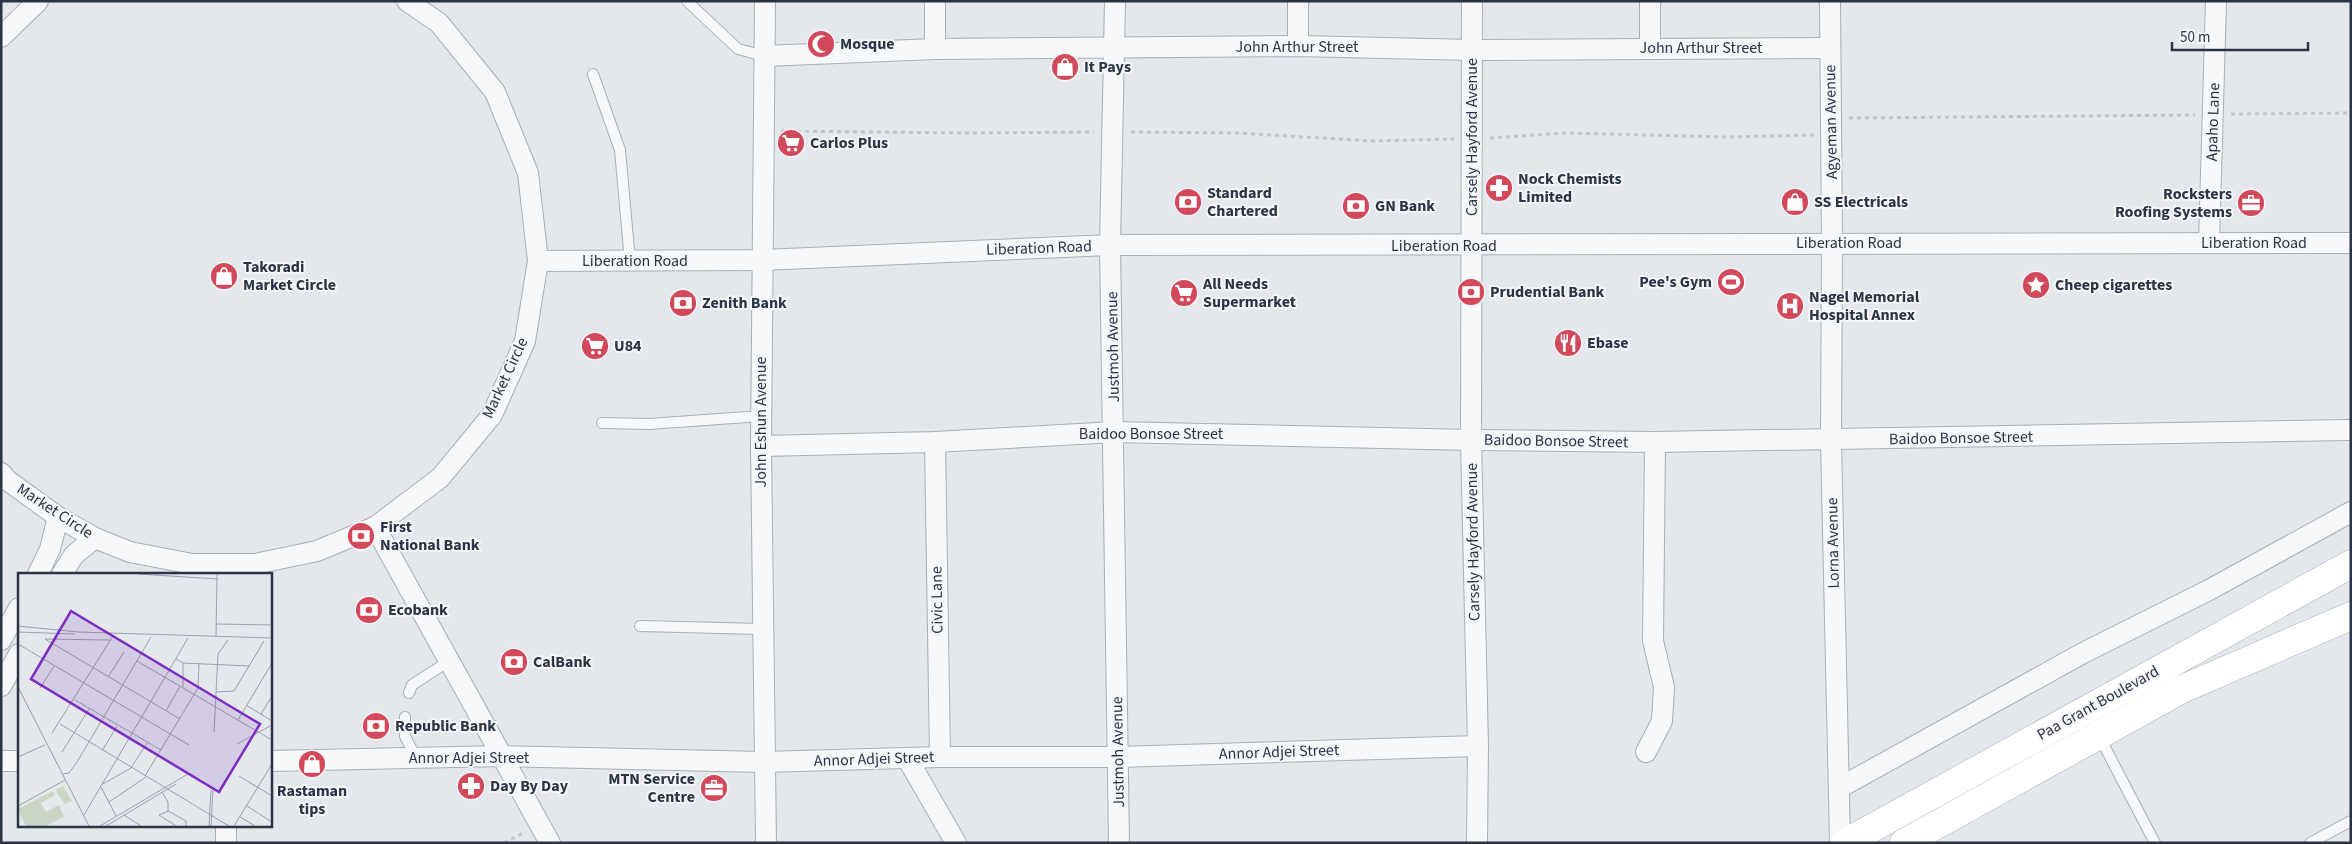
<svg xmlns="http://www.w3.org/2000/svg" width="2352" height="844" viewBox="0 0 2352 844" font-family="'Source Sans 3',sans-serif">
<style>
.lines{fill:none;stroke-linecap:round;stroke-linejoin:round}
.lane-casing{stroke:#a9aeb7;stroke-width:12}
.street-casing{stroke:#a9aeb7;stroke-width:22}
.secondary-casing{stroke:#a9aeb7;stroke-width:29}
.path{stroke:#c2c5cb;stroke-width:3;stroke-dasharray:4 4;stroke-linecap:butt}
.lane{stroke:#f7f8fa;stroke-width:10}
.street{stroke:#f7f8fa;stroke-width:20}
.secondary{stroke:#fff;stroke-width:28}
.labels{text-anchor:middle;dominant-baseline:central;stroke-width:4;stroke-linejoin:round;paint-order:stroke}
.poi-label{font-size:16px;font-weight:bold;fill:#2b3445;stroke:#f4f6f9;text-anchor:start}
.street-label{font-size:16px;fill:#2b3445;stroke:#f4f6f9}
.inset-road{fill:none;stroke:#9a9fa9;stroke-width:1}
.view{fill:#7b2cbf;fill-opacity:0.15;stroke:#7b2cbf;stroke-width:2.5}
.inset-edge{fill:none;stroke:#2b3445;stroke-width:2.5}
</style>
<rect width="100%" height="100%" fill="#e4e7ec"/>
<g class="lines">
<defs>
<g id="lane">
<path d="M687,1L738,49L764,56"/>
<path d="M593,74L620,150L630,261"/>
<path d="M602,423L649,424L761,416"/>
<path d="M640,626L762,629"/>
<path d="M409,693L412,685L449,661"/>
<path d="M405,717V736L416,758"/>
<path d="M2099,736L2155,843"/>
<path d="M2310,843L2351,821"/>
</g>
<g id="street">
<path d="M765,1L761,446L766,843"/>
<path d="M1115,1L1110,245L1119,843"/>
<path d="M1472,1L1471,440L1478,746L1477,843"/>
<path d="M1650,1V48"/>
<path d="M1830,1L1832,243L1831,441L1840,843"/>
<path d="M1,37L38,1"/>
<path d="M1298,46V1"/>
<path d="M935,49V1"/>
<path d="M764,56L935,49L1298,46L1472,50L1829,48"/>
<path d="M2209,243L2216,1"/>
<path d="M538,261L762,260L1110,245L2351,243"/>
<path d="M935,442L940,757"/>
<path d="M761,446L935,442L1115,432L1471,440L1655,442L2351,430"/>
<path d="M1,473L7,480L58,517L95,538L130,552L192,564H255L317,551L375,527L440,478L492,415L525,341L538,261L528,173L495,92L439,23L407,1"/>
<path d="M375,527L550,843"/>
<path d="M38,574L50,549L58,517"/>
<path d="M62,574L74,555L95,538"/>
<path d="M1,640L19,608"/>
<path d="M1,686L19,654"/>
<path d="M1646,752L1662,721L1664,687L1653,641L1655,442"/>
<path d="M907,758L956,843"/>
<path d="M1,761H19"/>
<path d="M270,761L501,756L763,762L940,757H1118L1478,746"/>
<path d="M1839,788L2083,653L2209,590L2351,512"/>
<path d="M226,843V825"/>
</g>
<g id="secondary">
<path d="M1845,843L2351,564"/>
<path d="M1904,843L2182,689L2351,616"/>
</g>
</defs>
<use href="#lane" class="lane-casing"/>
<use href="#street" class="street-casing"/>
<use href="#secondary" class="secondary-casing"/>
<g class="path">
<path d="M2231,114L2351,113"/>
<path d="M1849,118L2195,115"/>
<path d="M781,131L966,133L1094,132"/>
<path d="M1131,132L1238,133L1371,141L1454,139"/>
<path d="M1490,138L1565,133L1726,137L1814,135"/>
<path d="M504,843L523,833"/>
</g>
<use href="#lane" class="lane"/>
<use href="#street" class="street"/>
<use href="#secondary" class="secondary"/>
</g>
<defs>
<symbol id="mosque-disc" viewBox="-11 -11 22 22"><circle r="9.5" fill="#d1495b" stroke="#f4f6f9"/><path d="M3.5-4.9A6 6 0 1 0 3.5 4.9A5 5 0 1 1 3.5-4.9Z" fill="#fff"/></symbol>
<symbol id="shop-disc" viewBox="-11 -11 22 22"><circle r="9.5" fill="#d1495b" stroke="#f4f6f9"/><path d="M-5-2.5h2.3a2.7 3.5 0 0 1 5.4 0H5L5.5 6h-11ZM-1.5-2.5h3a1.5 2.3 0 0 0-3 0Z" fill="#fff"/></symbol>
<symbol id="supermarket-disc" viewBox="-11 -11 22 22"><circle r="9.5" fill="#d1495b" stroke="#f4f6f9"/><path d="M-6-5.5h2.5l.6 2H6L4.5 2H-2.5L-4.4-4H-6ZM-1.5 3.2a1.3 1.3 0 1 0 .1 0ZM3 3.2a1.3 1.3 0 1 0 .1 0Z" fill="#fff"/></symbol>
<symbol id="pharmacy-disc" viewBox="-11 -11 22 22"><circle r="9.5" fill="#d1495b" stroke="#f4f6f9"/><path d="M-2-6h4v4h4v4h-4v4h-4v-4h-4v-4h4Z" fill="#fff"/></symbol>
<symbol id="bank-disc" viewBox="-11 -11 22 22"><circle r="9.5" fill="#d1495b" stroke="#f4f6f9"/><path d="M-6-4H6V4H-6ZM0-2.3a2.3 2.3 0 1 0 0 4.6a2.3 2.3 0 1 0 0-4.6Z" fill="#fff"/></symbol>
<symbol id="office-disc" viewBox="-11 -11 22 22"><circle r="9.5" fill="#d1495b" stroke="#f4f6f9"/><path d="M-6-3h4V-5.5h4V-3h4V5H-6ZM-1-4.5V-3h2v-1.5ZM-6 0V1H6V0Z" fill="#fff"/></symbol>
<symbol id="stadium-disc" viewBox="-11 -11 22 22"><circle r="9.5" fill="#d1495b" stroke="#f4f6f9"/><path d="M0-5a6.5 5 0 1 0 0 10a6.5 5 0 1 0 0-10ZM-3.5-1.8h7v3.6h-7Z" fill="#fff"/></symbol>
<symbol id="sight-disc" viewBox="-11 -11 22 22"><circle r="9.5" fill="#d1495b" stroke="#f4f6f9"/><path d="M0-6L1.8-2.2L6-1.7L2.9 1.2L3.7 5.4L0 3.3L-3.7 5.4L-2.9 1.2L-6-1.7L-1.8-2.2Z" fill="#fff"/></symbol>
<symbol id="hospital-disc" viewBox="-11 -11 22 22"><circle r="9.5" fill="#d1495b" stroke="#f4f6f9"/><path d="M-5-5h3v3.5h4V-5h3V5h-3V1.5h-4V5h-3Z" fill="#fff"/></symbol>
<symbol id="restaurant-disc" viewBox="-11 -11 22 22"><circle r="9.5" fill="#d1495b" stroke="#f4f6f9"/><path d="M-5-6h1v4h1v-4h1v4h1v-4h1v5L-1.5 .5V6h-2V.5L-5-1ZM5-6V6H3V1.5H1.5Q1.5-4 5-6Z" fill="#fff"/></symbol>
</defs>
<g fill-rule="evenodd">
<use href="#mosque-disc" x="805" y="28" width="32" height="32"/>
<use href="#shop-disc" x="1049" y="51" width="32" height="32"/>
<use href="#supermarket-disc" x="775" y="127" width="32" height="32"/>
<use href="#pharmacy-disc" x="1483" y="172" width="32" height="32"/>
<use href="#bank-disc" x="1172" y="186" width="32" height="32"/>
<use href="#shop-disc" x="1779" y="186" width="32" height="32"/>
<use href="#office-disc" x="2235" y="187" width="32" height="32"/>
<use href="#bank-disc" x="1340" y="190" width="32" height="32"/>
<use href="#shop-disc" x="208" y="260" width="32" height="32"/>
<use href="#stadium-disc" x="1715" y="266" width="32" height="32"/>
<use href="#sight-disc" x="2020" y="269" width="32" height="32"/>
<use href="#bank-disc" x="1455" y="276" width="32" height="32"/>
<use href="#supermarket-disc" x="1168" y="277" width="32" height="32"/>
<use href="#bank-disc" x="667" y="287" width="32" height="32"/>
<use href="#hospital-disc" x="1774" y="290" width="32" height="32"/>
<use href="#restaurant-disc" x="1552" y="327" width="32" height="32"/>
<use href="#supermarket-disc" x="579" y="330" width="32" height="32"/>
<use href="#bank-disc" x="345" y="520" width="32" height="32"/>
<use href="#bank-disc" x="353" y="594" width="32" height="32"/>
<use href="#bank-disc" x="498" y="646" width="32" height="32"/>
<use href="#bank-disc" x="360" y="710" width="32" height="32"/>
<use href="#shop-disc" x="296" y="748" width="32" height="32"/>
<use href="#pharmacy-disc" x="455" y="770" width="32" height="32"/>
<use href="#office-disc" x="698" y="772" width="32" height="32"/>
</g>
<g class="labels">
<g class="poi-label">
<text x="840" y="44">Mosque</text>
<text x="1084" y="67">It Pays</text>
<text x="810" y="143">Carlos Plus</text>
<text x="1518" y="179">Nock Chemists<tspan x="1518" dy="18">Limited</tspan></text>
<text x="1207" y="193">Standard<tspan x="1207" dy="18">Chartered</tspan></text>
<text x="2232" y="194" text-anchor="end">Rocksters<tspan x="2232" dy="18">Roofing Systems</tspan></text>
<text x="1814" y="202">SS Electricals</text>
<text x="1375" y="206">GN Bank</text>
<text x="243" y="267">Takoradi<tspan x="243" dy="18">Market Circle</tspan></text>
<text x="1712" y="282" text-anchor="end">Pee's Gym</text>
<text x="1203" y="284">All Needs<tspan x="1203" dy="18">Supermarket</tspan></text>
<text x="2055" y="285">Cheep cigarettes</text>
<text x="1490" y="292">Prudential Bank</text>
<text x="1809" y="297">Nagel Memorial<tspan x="1809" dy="18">Hospital Annex</tspan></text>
<text x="702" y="303">Zenith Bank</text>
<text x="1587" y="343">Ebase</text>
<text x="614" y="346">U84</text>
<text x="380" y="527">First<tspan x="380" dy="18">National Bank</tspan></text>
<text x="388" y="610">Ecobank</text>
<text x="533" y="662">CalBank</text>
<text x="395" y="726">Republic Bank</text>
<text x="695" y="779" text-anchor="end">MTN Service<tspan x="695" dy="18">Centre</tspan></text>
<text x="490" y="786">Day By Day</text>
<text x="312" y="791" text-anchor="middle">Rastaman<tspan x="312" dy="18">tips</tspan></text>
</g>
<g class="street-label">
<text x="1297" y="47">John Arthur Street</text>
<text x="1701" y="48">John Arthur Street</text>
<text transform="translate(1831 122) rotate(-91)">Agyeman Avenue</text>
<text transform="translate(2213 122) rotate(-88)">Apaho Lane</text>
<text transform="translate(1472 137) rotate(-90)">Carsely Hayford Avenue</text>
<text x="1849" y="243">Liberation Road</text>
<text x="2254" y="243">Liberation Road</text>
<text x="1444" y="246">Liberation Road</text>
<text transform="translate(1039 248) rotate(-2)">Liberation Road</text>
<text x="635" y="261">Liberation Road</text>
<text transform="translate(1113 347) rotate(-91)">Justmoh Avenue</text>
<text transform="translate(505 378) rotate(-65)">Market Circle</text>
<text transform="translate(761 422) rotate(-90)">John Eshun Avenue</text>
<text x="1151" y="434">Baidoo Bonsoe Street</text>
<text transform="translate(1961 438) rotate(-1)">Baidoo Bonsoe Street</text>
<text transform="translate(1556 441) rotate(1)">Baidoo Bonsoe Street</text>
<text transform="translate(55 511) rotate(33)">Market Circle</text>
<text transform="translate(1473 542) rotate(-91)">Carsely Hayford Avenue</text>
<text transform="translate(1833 543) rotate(-91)">Lorna Avenue</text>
<text transform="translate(937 600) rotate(-91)">Civic Lane</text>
<text transform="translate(2098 703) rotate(-29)">Paa Grant Boulevard</text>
<text transform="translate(1118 752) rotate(-91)">Justmoh Avenue</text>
<text transform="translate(1279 752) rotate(-2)">Annor Adjei Street</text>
<text x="469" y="758">Annor Adjei Street</text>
<text transform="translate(874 759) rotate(-2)">Annor Adjei Street</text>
</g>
</g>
<g transform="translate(18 573)">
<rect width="254" height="254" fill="#e4e7ec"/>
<path d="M45,213L54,228L47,231L37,217ZM35,218L37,222L23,230L28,239L41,232L46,244L28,253H8L0,236Z" fill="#c9d6c5"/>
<path class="inset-road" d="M120,1L200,6M198,51L254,52M0,53L60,59L254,65M0,59L57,61M198,64L199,1M92,67L27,66L162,146M0,71L171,172M158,86L165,90L231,93M119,88L254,167M90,104L106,79M0,114L71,253M165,114V90M22,115L36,93M198,119L216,118L246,68M57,127L143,177M228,132L254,148M148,138L162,113M243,141L254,123M220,147L254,90M42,151L211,253M196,159L200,81L210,67M34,160L95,63M219,171L254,152M84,178L99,153M44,179L71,136M0,184L27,172M45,201L51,200L59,189L133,64M127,203L180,115L181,90M221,203L254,223M85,211L113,195L129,170M83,214L98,243M144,219L150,229V238M91,229L128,204M0,233L47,207M229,233L254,249M66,242L170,65M106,242L123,253M222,244L237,253M82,253L170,201M88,253L158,211M158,253L141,242L150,238L168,248V253M191,253L193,217M193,253L195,217M216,253L254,191"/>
<path class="view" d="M53,38L242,151L201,219L13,106Z"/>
<rect width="254" height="254" class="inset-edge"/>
</g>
<rect width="2352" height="844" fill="none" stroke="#2b3445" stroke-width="5"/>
<path d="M2172 42v8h136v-8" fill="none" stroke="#2b3445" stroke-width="2.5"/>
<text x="2180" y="42" font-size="15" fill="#2b3445" stroke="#f4f6f9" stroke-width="4" paint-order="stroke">50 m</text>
</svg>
